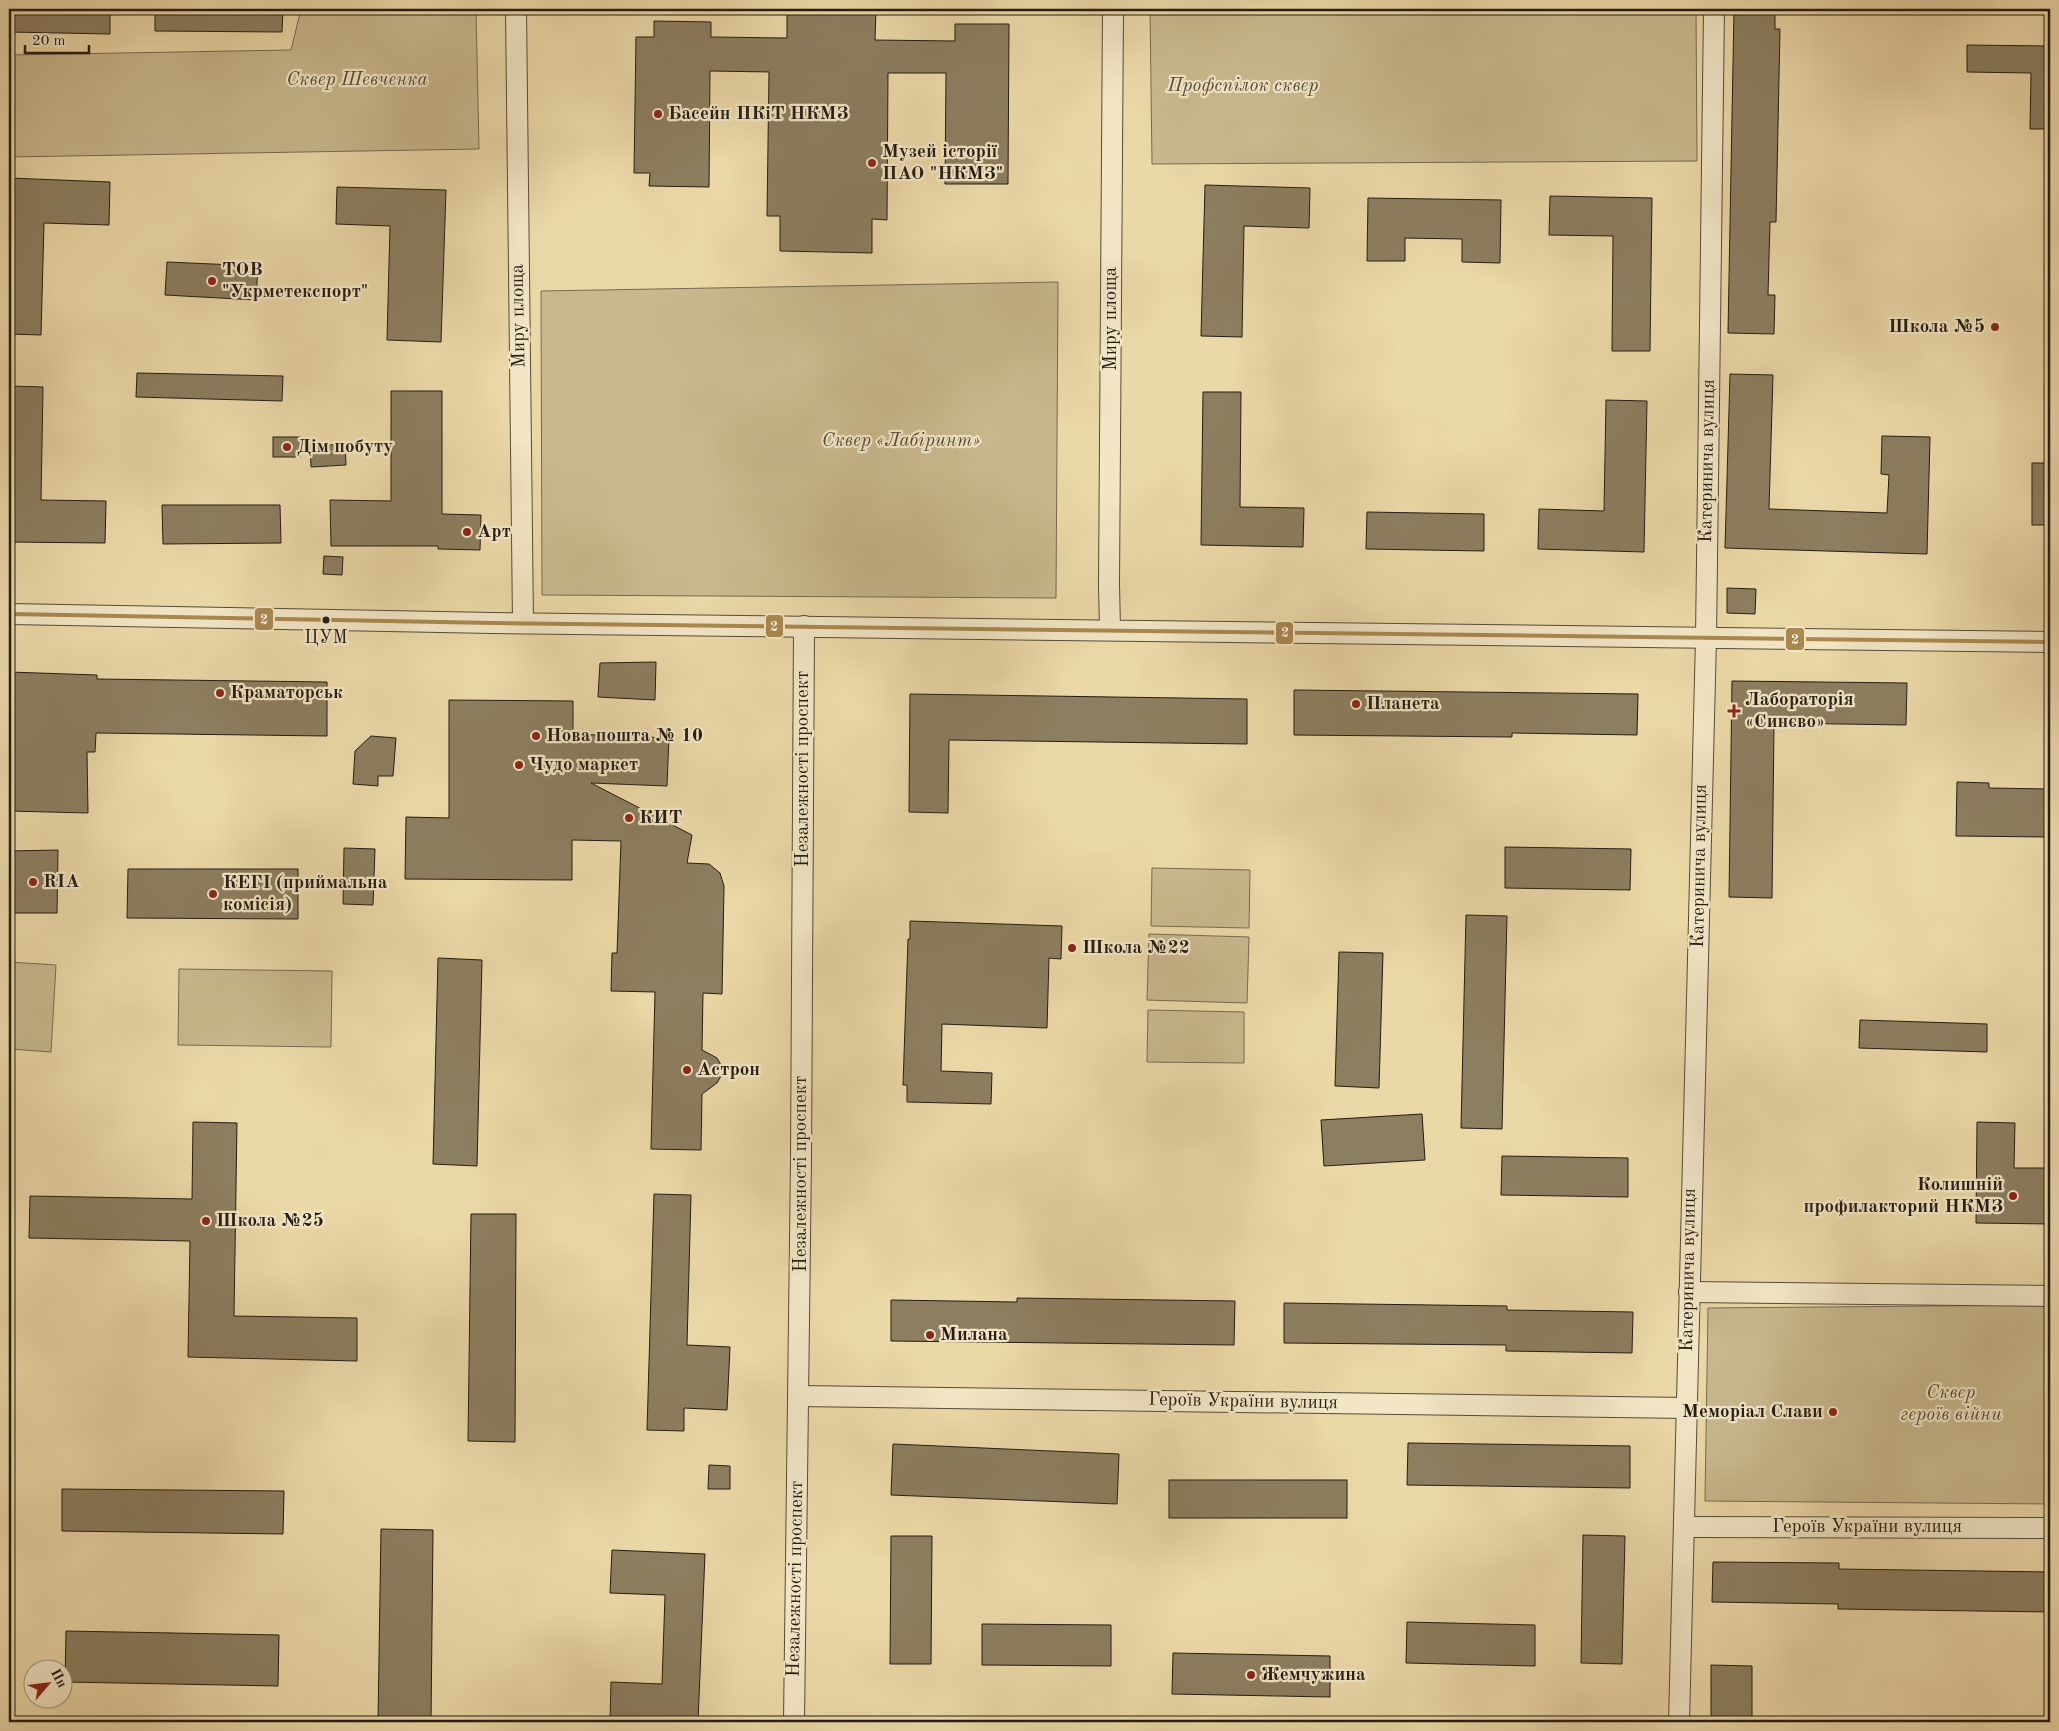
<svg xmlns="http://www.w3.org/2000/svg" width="2059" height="1731" viewBox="0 0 2059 1731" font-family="'Old Standard TT',serif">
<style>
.green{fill:#c9b88e;stroke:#776a51}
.building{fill:#8c7e60;stroke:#251c14}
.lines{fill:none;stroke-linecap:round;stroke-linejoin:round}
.minor-casing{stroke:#564b39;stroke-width:22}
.minor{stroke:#f2e6c6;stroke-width:20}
.bus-1-casing{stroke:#f2e6c6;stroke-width:8}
.bus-1{stroke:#ab884e;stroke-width:4}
.poi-dot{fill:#8f2418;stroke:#f2e6c6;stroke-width:2}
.bus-dot{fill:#251c14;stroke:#f2e6c6;stroke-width:2}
.labels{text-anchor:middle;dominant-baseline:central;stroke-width:4.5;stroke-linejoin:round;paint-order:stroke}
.bus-label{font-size:18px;fill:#251c14;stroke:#f2e6c6}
.park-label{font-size:19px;font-style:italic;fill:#564b39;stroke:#f2e6c6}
.poi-label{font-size:19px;font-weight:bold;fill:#251c14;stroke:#f2e6c6;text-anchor:start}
.street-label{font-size:19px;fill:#251c14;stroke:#f2e6c6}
.line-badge{stroke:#f2e6c6;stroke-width:2}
.badge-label{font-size:14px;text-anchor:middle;font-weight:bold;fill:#fff}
</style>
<rect width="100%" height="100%" fill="#ebd8a7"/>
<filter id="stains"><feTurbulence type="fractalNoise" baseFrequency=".004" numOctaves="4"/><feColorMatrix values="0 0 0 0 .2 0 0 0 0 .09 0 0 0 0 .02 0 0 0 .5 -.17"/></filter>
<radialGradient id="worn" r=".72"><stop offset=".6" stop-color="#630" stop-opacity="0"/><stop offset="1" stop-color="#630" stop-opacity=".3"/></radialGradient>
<g class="green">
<path d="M301,9H476L479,149L9,157V55L291,50Z"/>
<path d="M1150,9H1696L1697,161L1152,164Z"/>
<path d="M1058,282L1056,598L542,595L541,291Z"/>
<path d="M1152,868L1250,870L1249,928L1151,926Z"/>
<path d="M1149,934L1249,937L1247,1003L1147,1000Z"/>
<path d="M9,962L56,965L51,1052L9,1049Z"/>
<path d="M179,969L332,971L331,1047L178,1045Z"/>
<path d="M1148,1010L1244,1012V1063L1147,1062Z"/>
<path d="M2050,1305V1504L1705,1501L1708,1308Z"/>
</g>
<g class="building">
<path d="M9,9H110V34L9,32Z"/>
<path d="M155,9H283L282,32L155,31Z"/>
<path d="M787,9H876L875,40L955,41V24H1009L1008,184H945L946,73H888L887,220L872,219V253L780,251V216H767L769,72L710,71L709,187L649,186L650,173H634L636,37H654V21L711,22V37L787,38Z"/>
<path d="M1734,9H1775V29H1780L1776,222H1770L1768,295H1775L1774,334L1728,333Z"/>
<path d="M1967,45L2050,46V129H2030L2031,73L1967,72Z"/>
<path d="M9,178L110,182L109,225L44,223L41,335L9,334Z"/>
<path d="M1205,185L1310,188L1309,228L1244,226L1242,337L1201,336Z"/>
<path d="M337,187L446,190L441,342L387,340L390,226L336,224Z"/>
<path d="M1550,196L1652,198L1650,351H1612L1613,236L1549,235Z"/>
<path d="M1368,198L1501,200L1500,263L1462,262V239L1405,238V261H1367Z"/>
<path d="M167,262L258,266L256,300L165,295Z"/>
<path d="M137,373L283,376L282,401L136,397Z"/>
<path d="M1730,374L1773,375L1769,509L1887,513L1889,475L1881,474L1882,436L1930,437L1927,554L1725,548Z"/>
<path d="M9,386L43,387L41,500L106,501L105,543L9,542Z"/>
<path d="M391,391H442V514L481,515L480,550L438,549V546H331L330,500L391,501Z"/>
<path d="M1203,392H1241L1240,507L1304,508L1303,547L1201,545Z"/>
<path d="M1606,400L1647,401L1644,552L1538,549L1539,509L1604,511Z"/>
<rect x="273" y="437" width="27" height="20"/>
<path d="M345,444L346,465L311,467L310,446Z"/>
<rect x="2032" y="463" width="18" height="62"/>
<path d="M162,505H280L281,543L163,544Z"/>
<path d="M1367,512L1484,514V551L1366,549Z"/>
<path d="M324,556L343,557L342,575L323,574Z"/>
<path d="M1727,588L1756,589L1755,614L1727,613Z"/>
<path d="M656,662L655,700L598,697L600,663Z"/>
<path d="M9,672L97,675V679L327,682V736L96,733L95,752H87L88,813L9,811Z"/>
<path d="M1732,681L1907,683L1906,725L1774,723L1772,898L1729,897Z"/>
<path d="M1294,690L1638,694L1637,735L1512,733V737L1294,735Z"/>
<path d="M910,694L1247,699V744L949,740L948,813L909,812Z"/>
<path d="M449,700L573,701V734L669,738L667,786L591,783L692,835L687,863L709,864L720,873L724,886L722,994L703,993L702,1050L717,1058L721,1065V1076L717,1083L702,1094L701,1150L651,1149L655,992L611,991L612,953H617L621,841L572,840V880L405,879L406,817L449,818Z"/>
<path d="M371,736L396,738L393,776H378V786L353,784L355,751Z"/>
<path d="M1957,782L1989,783V788L2050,789V837L1956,836Z"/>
<path d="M1505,847L1631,849L1630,890L1505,888Z"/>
<path d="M344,848L375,849L373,905L343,904Z"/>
<path d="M58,850L57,913H9V851Z"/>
<path d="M128,869H298V919L127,918Z"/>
<path d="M1466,915L1507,916L1502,1129L1461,1128Z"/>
<path d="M910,921L1062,926L1061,959L1049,958L1047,1028L942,1024L941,1071L992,1073L991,1104L907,1102V1085H903L908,939H910Z"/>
<path d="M1339,952L1383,953L1379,1088L1335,1086Z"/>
<path d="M438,958L482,960L477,1166L433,1164Z"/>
<path d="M1860,1020L1987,1024V1052L1859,1048Z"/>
<path d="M1422,1114L1425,1160L1324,1166L1321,1120Z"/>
<path d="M193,1122L237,1123L234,1316L357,1318V1361L188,1357L190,1241L29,1238L30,1196L192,1199Z"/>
<path d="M1977,1122L2015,1123L2014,1168H2050V1224L1976,1223Z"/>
<path d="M1502,1156L1628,1158V1197L1501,1195Z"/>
<path d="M654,1194L691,1195L687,1345L730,1347L727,1410L684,1408V1431L647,1430Z"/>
<path d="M471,1214H516L515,1442L468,1441Z"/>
<path d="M1017,1298L1235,1301L1234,1345L891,1341V1300L1017,1302Z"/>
<path d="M1284,1303L1507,1306V1310L1633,1312L1632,1353L1506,1351V1345L1284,1343Z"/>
<path d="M1408,1443L1630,1446V1488L1407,1485Z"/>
<path d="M893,1444L1119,1454L1117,1504L891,1495Z"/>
<path d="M709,1465L730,1466V1489H708Z"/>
<rect x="1169" y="1480" width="178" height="38"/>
<path d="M62,1489L284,1491L283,1534L62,1531Z"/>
<path d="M381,1529L433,1530L431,1722H378Z"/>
<path d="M1583,1535L1625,1536L1622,1664L1581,1663Z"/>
<path d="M891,1536H932L931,1664H890Z"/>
<path d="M612,1550L705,1554L698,1722H610L611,1682L662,1684L665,1595L610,1593Z"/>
<path d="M1713,1562L1839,1563V1569L2050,1572V1612L1838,1609V1604L1712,1602Z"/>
<path d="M1407,1622L1535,1625V1666L1406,1663Z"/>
<path d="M982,1624L1111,1625V1666L982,1665Z"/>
<path d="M66,1631L279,1635L278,1686L65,1682Z"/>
<path d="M1173,1653L1330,1656V1697L1172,1694Z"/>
<path d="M1711,1665L1752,1666V1722H1711Z"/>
</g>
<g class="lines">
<defs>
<g id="minor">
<path d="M516,9L523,623"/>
<path d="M9,614L493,623L2050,642"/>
<path d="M1110,629L1109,585L1113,9"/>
<path d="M1689,1292L2050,1296"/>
<path d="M799,1396L1686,1408"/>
<path d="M1684,1527L2050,1528"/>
<path d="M794,1722L801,1159L804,626"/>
<path d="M1679,1722L1706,638L1714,9"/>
</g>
</defs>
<use href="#minor" class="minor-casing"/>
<use href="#minor" class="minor"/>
<defs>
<path id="bus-1" d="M9,614L493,623L2050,642"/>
</defs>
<use href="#bus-1" class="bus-1-casing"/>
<use href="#bus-1" class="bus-1"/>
</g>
<g class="poi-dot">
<circle cx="658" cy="114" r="5"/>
<circle cx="872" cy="163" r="5"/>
<circle cx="212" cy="281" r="5"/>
<circle cx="1995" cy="327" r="5"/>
<circle cx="287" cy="447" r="5"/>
<circle cx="467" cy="532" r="5"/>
<circle cx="220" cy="693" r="5"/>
<circle cx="1356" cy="704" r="5"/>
<path d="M1731.5 703.5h5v5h5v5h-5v5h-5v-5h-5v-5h5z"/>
<circle cx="536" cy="736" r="5"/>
<circle cx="519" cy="765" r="5"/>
<circle cx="629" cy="818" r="5"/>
<circle cx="33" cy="882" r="5"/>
<circle cx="213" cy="894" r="5"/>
<circle cx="1072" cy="948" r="5"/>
<circle cx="687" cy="1070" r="5"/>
<circle cx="2013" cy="1196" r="5"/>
<circle cx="206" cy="1221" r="5"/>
<circle cx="930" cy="1335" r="5"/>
<circle cx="1833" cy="1412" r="5"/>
<circle cx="1251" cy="1675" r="5"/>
</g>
<circle class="bus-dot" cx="326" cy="620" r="4.5"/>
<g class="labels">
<g class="bus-label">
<text x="326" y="638">ЦУМ</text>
</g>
<g class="park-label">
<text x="357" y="80">Сквер Шевченка</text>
<text x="1243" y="86">Профспілок сквер</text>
<text x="901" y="441">Сквер «Лабіринт»</text>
<text x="1951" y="1393">Сквер<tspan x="1951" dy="22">героїв війни</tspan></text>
</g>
<g class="poi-label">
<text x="668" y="114">Басейн ПКіТ НКМЗ</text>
<text x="882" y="152">Музей історії<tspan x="882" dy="22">ПАО "НКМЗ"</tspan></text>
<text x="222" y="270">ТОВ<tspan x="222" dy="22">"Укрметекспорт"</tspan></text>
<text x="1985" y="327" text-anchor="end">Школа №5</text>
<text x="297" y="447">Дім побуту</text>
<text x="477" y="532">Арт</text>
<text x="230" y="693">Краматорськ</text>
<text x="1745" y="700">Лабораторія<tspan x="1745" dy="22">«Синєво»</tspan></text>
<text x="1366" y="704">Планета</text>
<text x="546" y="736">Нова пошта № 10</text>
<text x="529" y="765">Чудо маркет</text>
<text x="639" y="818">КИТ</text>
<text x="43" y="882">RIA</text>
<text x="223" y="883">КЕГІ (приймальна<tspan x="223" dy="22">комісія)</tspan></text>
<text x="1082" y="948">Школа №22</text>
<text x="697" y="1070">Астрон</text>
<text x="2003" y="1185" text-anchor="end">Колишній<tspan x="2003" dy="22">профилакторий НКМЗ</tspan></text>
<text x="216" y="1221">Школа №25</text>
<text x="940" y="1335">Милана</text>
<text x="1823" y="1412" text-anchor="end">Меморіал Слави</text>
<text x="1261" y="1675">Жемчужина</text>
</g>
<g class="street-label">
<text transform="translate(519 316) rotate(-91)">Миру площа</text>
<text transform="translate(1111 319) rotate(-90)">Миру площа</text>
<text transform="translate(1708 461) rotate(-89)">Катеринича вулиця</text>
<text transform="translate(803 769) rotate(-90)">Незалежності проспект</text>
<text transform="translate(1700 866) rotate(-89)">Катеринича вулиця</text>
<text transform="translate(801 1174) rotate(-90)">Незалежності проспект</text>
<text transform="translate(1689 1270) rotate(-89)">Катеринича вулиця</text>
<text transform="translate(1243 1402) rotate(1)">Героїв України вулиця</text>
<text x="1867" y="1527">Героїв України вулиця</text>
<text transform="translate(796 1579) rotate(-89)">Незалежності проспект</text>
</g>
</g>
<g class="line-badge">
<rect x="254" y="607" width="20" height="24" rx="5" fill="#ab884e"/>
<rect x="765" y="614" width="19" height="24" rx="5" fill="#ab884e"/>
<rect x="1275" y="621" width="19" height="24" rx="5" fill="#ab884e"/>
<rect x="1785" y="627" width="20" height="24" rx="5" fill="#ab884e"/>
</g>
<g class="badge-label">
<text x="264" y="624">2</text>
<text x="774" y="631">2</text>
<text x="1285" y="637">2</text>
<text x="1795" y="644">2</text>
</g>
<rect width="2059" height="1731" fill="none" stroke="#ebd8a7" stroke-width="30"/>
<rect x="10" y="10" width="2039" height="1711" fill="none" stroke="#251c14" stroke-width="2.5"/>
<rect x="15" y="15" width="2029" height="1701" fill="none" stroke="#251c14"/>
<g transform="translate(48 1684) rotate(62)"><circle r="24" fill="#f2e6c6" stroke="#a0957f"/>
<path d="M0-4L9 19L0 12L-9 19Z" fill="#8f2418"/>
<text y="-8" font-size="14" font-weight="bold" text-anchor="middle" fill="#251c14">Пн</text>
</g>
<path d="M25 45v8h64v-8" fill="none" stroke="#251c14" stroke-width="2.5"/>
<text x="32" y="45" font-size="15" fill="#251c14" stroke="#f2e6c6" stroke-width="4" paint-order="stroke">20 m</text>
<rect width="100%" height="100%" filter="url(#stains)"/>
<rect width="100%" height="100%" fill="url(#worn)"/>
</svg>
